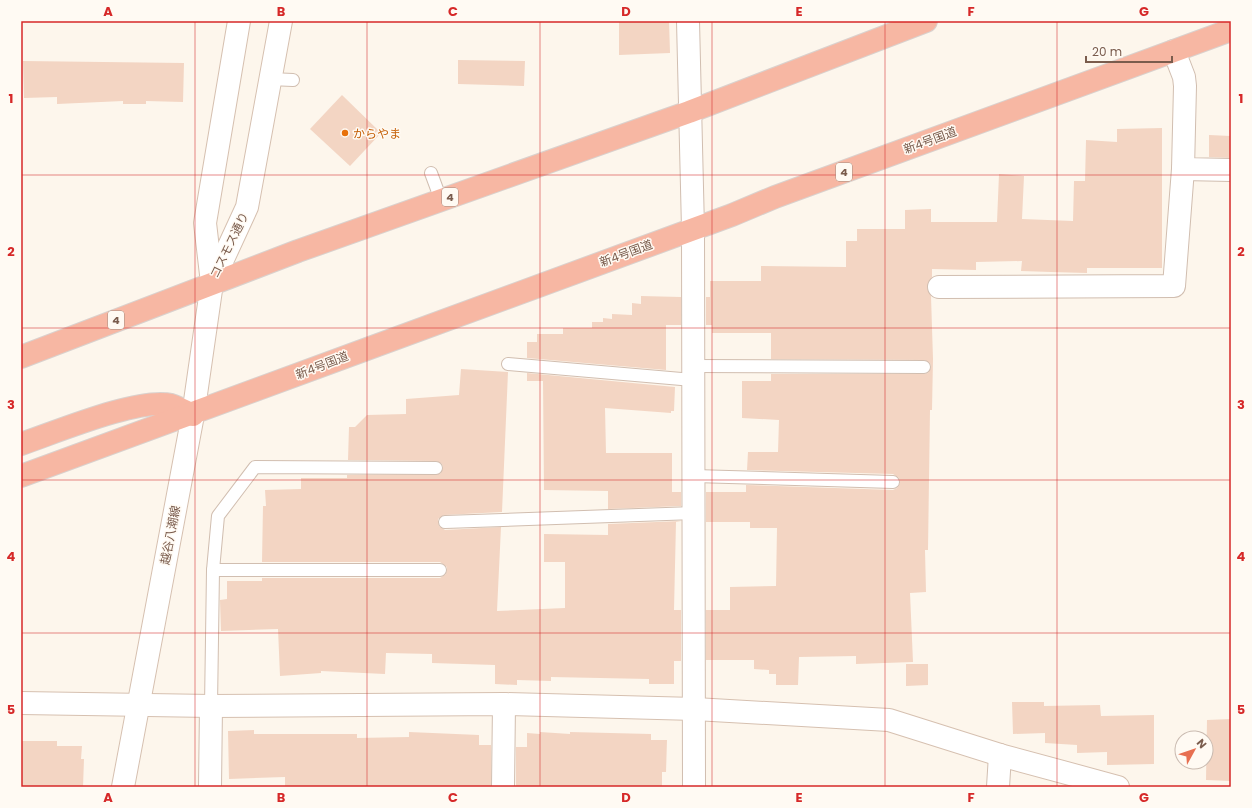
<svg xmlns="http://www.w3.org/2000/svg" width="1252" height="808" viewBox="0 0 1252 808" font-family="Poppins,'Noto Sans JP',sans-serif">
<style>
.building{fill:#f3d5c3}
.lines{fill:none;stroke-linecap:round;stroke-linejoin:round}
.lane-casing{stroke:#d1beb0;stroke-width:14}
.street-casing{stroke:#d1beb0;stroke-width:24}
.secondary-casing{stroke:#d6c0b0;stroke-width:24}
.highway-casing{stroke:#dad1cd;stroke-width:24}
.lane{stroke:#fff;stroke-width:12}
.street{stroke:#fff;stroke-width:22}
.secondary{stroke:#fff;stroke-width:22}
.highway{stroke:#f7b7a3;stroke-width:22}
.grid{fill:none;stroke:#d62828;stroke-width:1;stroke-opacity:0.55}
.food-dot{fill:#e8710a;stroke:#fffaf3;stroke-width:1.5}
.labels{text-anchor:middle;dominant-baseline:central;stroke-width:3;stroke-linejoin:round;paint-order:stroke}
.shield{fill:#fffaf3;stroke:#a28b7f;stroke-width:1}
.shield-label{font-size:11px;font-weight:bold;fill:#7a5c4d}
.food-label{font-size:12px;fill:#c56008;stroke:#fffaf3;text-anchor:start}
.street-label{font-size:12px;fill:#7a5c4d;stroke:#fffaf3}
.neatline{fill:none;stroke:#d62828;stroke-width:1.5}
.grid-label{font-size:13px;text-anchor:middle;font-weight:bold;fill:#d62828}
</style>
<rect width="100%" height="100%" fill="#fdf6ec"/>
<g class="building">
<path d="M619,21H669L670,53L619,55Z"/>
<path d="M458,60L525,61L524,86L458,84Z"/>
<path d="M23,61L184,63L183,102L146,101V104H123V101L57,104V97L24,98Z"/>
<path d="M342,95L381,133L350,166L310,129Z"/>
<path d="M1162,128V268H1087V273L1051,272L1021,271L1022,261L976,262V270L932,269V277L927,287L931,296L933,359L932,410H930L928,550H925L926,592L910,593L913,662L856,664V656L799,657L798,685H776V674H769V670L754,669V660H706V610H730V587L776,586L777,528H750V522H706V492H746V485L893,490L897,488L900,483L899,478L893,474L747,470L748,452H778L779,420L742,418V381H771V374H924L928,373L931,367L930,363L924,360L771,359V333H712V325H706V297H710V281H761V266L846,267V241H857V229H905V210L931,209V222H997L999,174L1024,176L1022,219L1073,221L1074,181H1085L1086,140L1117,142V129Z"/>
<path d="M1209,135L1231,136V158L1209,157Z"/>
<path d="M641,296L681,297V325H666V370L527,358V342H537V334H563V328H592V322H603V318L612,319V314L632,315V303L641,304Z"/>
<path d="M461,369L508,372L502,512L444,515L438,519L439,526L445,530L501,527L497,611L565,608V562H544V534L608,535V524L681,521L676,522L674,610H681V661H674V684H649V679L551,677V681L517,680V685L495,684V665L432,663V654L386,653L385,674L321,671V673L280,676L278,629L221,631L220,600L227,599V581H262V578H440L446,574L447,567L440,562H262L263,506H266L265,490L301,489V478H347V475L440,474L443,468L442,464L436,461L348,460L349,427H355L367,415L406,414V399L459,395Z"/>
<path d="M527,373L675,387L674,411H671V413L605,408L606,453H672V492H681V506L608,509V491L544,490L543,381H527Z"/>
<path d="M906,664H928V685L906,686Z"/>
<path d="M1012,702H1044V706L1100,705L1101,716L1154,715V764L1107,765V752L1077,753V745L1045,743V733L1013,734Z"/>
<path d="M1231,719V781L1206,780L1207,720Z"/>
<path d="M254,730V734H357V738L409,737V732L479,735V745H491V787H285V777L229,779L228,731Z"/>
<path d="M540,732L570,734V732L651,734V740H667L666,772H662V787H516V747H527V733L540,734Z"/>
<path d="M21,741H57V746H82L81,759H84L83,787H21Z"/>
</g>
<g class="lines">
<defs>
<g id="lane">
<path d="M270,79L293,80"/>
<path d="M431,173L441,200"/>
<path d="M508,364L693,380"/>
<path d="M693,366L924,367"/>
<path d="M436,468L255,467L218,516L213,570H440"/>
<path d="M694,476L893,482"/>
<path d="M445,522L694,513"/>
<path d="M211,706L213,570"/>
</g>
<g id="street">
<path d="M688,21L693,229L694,787"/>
<path d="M1174,51L1184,77L1185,86L1183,169L1231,170"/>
<path d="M939,287L1174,286L1183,169"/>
<path d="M210,787L211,706"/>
<path d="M503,787L504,704"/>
<path d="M998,787L1000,755"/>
</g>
<g id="secondary">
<path d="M212,283L247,207L281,21"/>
<path d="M21,703L211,706L504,704L695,709L889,720L1000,755L1118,787"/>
<path d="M123,787L193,415L212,283L205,223L239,21"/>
</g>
<g id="highway">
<path d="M21,357L298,251L689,112L926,21"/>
<path d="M21,444C54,433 139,397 171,405C178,407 186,412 193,415"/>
<path d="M21,476C259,391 494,300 732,215L775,197L1231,30"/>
</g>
</defs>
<use href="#lane" class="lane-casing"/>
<use href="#street" class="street-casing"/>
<use href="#secondary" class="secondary-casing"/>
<use href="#highway" class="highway-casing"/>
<use href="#lane" class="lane"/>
<use href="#street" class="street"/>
<use href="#secondary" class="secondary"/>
<use href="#highway" class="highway"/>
</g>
<path class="grid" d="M195,21V787M367,21V787M540,21V787M712,21V787M885,21V787M1057,21V787M21,175H1231M21,328H1231M21,480H1231M21,633H1231"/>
<circle class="food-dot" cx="345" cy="133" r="4"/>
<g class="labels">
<g class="shield">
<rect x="836" y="163" width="16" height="18" rx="3"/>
<rect x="442" y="188" width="16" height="18" rx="3"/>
<rect x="108" y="311" width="16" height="18" rx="3"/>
</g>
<g class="shield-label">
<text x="844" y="172">4</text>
<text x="450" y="197">4</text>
<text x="116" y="320">4</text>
</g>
<g class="food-label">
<text x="353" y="133">からやま</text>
</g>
<g class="street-label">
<text transform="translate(930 140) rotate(-20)">新4号国道</text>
<text transform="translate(229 245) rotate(-64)">コスモス通り</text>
<text transform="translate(626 253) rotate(-20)">新4号国道</text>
<text transform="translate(322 365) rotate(-21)">新4号国道</text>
<text transform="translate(170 535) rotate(-79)">越谷八潮線</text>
</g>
</g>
<rect width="1252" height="808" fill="none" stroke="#fffaf3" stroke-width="44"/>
<g transform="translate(1194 750) rotate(50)"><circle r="19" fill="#fffaf3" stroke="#cabbb1"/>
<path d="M0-3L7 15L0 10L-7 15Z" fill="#e76f51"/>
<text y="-6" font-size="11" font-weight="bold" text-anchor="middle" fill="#7a5c4d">N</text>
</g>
<path d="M1086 56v6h86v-6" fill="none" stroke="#7a5c4d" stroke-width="2"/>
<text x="1092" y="56" font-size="12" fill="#7a5c4d" stroke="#fffaf3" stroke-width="3" paint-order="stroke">20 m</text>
<rect x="22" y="22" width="1208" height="764" class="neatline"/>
<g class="grid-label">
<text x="108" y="16">A</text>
<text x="281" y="16">B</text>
<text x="453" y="16">C</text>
<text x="626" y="16">D</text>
<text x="799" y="16">E</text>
<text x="971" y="16">F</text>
<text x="1144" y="16">G</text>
<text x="11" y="103">1</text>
<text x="1241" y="103">1</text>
<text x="11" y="256">2</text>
<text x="1241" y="256">2</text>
<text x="11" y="409">3</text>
<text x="1241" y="409">3</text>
<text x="11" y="561">4</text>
<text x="1241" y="561">4</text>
<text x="11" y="714">5</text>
<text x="1241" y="714">5</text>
<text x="108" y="802">A</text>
<text x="281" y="802">B</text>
<text x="453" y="802">C</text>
<text x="626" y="802">D</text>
<text x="799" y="802">E</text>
<text x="971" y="802">F</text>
<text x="1144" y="802">G</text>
</g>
</svg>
